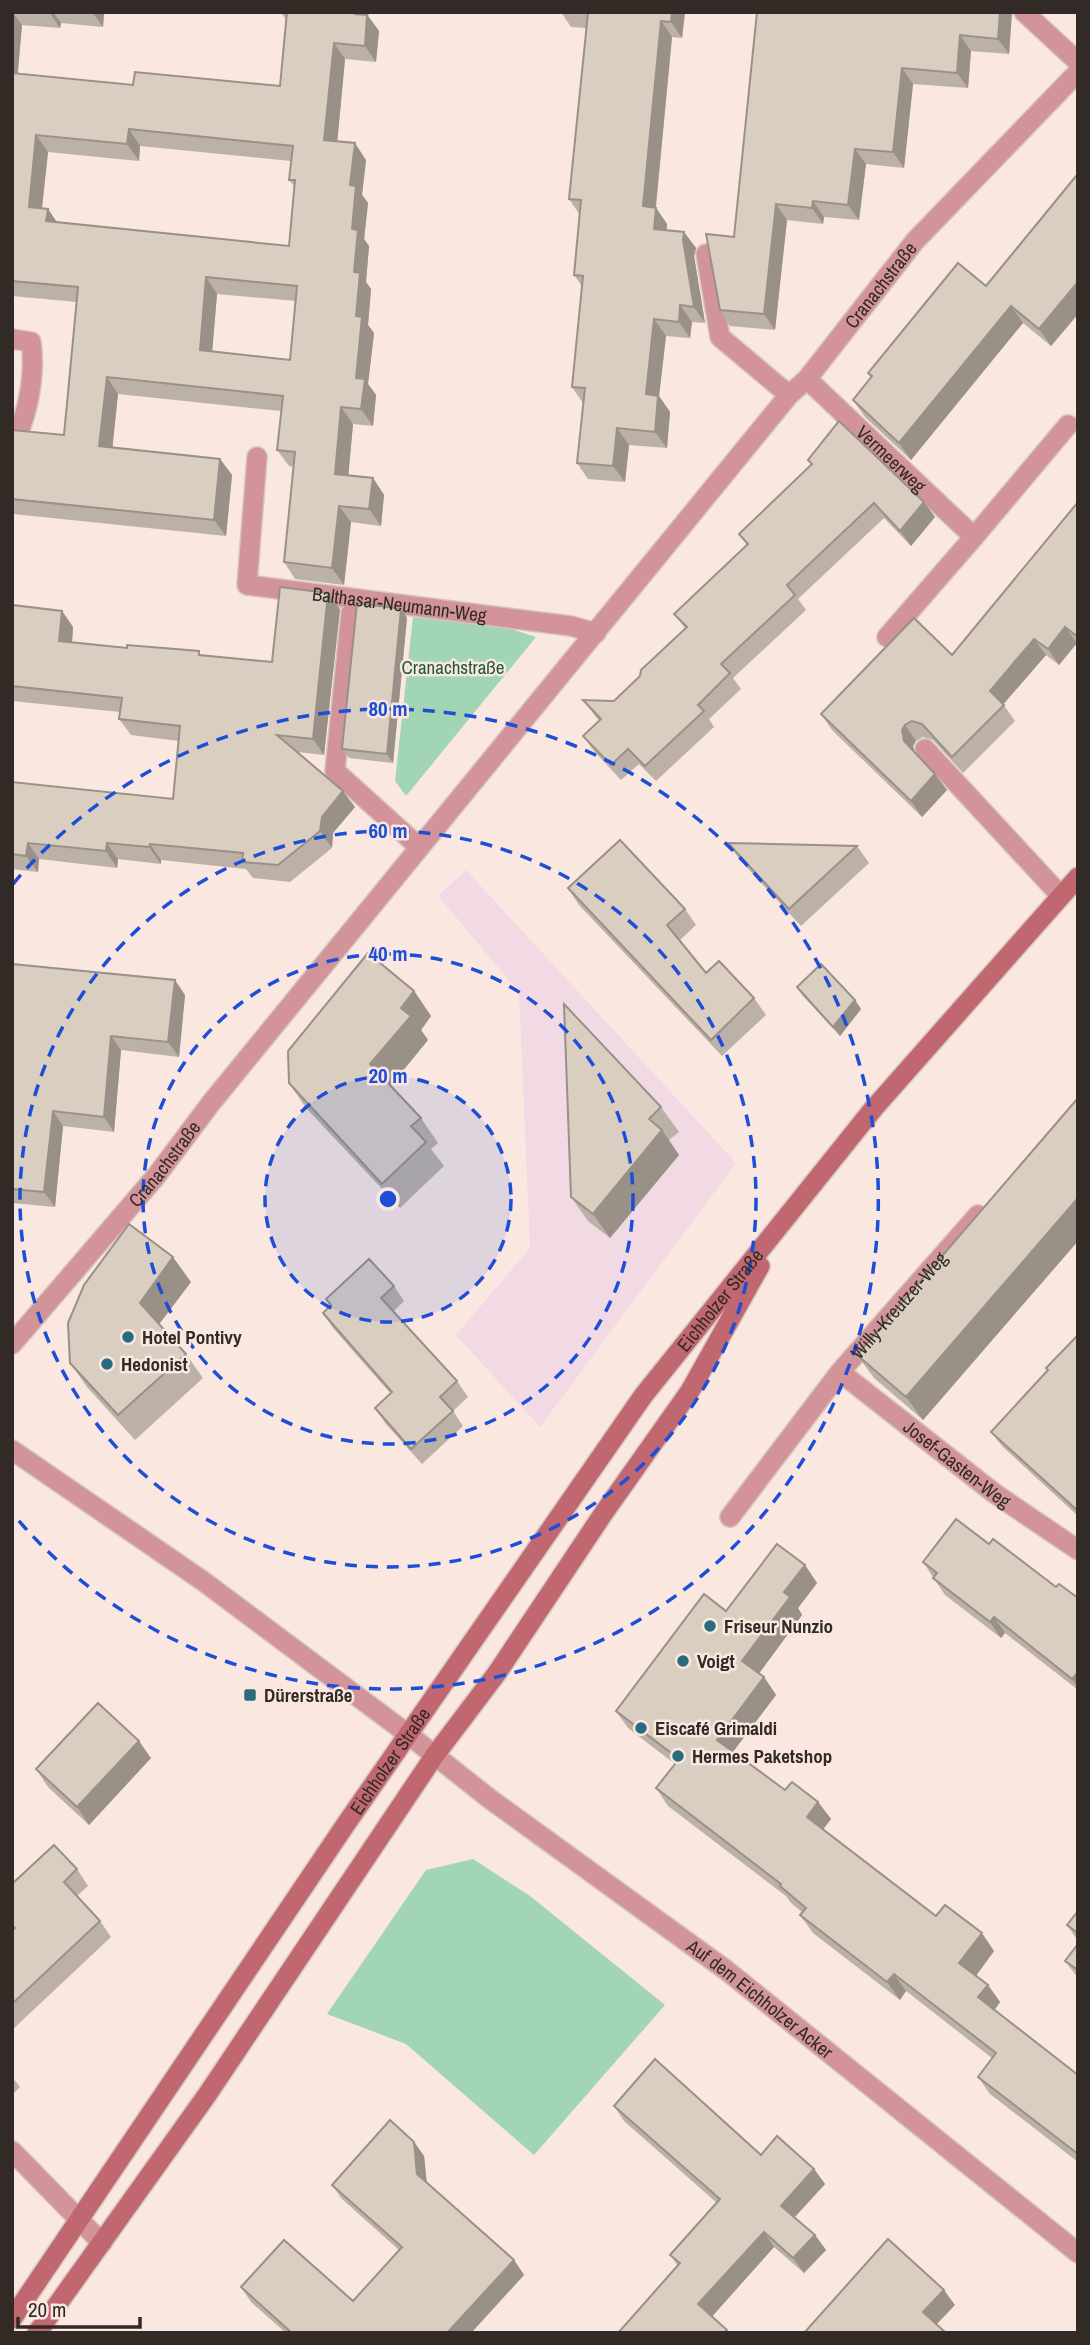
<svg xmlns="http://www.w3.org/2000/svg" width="1090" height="2345" viewBox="0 0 1090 2345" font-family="'Archivo Narrow',sans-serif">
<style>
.education{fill:#f2dae5}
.green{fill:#a1d5b3}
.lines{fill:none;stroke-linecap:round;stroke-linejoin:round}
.service-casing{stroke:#d5c5bf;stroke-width:22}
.minor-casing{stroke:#d5c5bf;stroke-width:22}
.secondary-casing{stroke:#d5c5bf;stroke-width:22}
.service{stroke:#d29498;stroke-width:19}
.minor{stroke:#d29498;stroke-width:19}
.secondary{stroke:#c0676f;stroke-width:19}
.wall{fill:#bbb1a6;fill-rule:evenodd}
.shaded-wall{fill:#999087}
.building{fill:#dacec1;stroke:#999087;stroke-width:2;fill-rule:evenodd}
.ring{fill:none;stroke:#1d4ed8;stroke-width:3.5;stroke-dasharray:12 9}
.poi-dot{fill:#2a6c7e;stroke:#f9e7e0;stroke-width:2.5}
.labels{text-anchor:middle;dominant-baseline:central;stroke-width:5;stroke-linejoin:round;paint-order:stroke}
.street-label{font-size:19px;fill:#312a27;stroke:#f9e7e0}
.park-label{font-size:19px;fill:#205a3a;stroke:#f9e7e0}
.poi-label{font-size:19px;font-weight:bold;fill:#312a27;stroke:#f9e7e0;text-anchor:start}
.centre{fill:#1d4ed8;stroke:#f9e7e0;stroke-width:3.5}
.ring-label{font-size:21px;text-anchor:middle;font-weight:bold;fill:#1d4ed8;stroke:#f9e7e0;stroke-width:5;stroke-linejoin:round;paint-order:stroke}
</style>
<rect width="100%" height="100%" fill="#f9e7e0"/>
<path class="education" d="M466,870L736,1163L540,1427L456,1335L530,1248L519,992L438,896Z"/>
<g class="green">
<path d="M413,617L499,625L536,637L406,796L395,781Z"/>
<path d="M473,1859L530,1896L665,2005L534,2155L406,2044L327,2014L426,1870Z"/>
</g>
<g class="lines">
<defs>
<g id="service">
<path d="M1024,12L1078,62"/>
<path d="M706,254L720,337L789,395"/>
<path id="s1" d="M257,457L247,585L571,626L596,633"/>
<path d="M351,613L335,771L419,847"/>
<path d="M925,749L1061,896"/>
<path d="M12,2151L102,2243"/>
</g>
<g id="minor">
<path d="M12,339L31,342C35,369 30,401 21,426L12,427"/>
<path id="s2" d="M807,379L974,537"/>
<path d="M887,637L974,537L1068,425"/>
<path id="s3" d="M12,1344L157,1175L211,1103L789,395L807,379L915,241L1078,72"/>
<path id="s4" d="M840,1372L994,1493L1078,1550"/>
<path id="s5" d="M12,1450L203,1581L409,1735L490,1799L726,1970L1078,2253"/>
<path id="s6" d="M730,1517L840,1372L978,1215"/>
</g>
<g id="secondary">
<path id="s7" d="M12,2319L346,1824L643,1396L874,1108L1078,877"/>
<path d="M37,2333L207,2095L435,1755L497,1673L603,1514L690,1391L760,1266"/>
</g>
</defs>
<use href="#service" class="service-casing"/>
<use href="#minor" class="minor-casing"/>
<use href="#secondary" class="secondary-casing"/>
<use href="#service" class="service"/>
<use href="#minor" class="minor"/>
<use href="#secondary" class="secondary"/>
</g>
<g class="wall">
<path d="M12,12H104L103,27L61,23L60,28L22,25L18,73L133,85L280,86L287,21L281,12H369L368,16L379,31L376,62L345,59L337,141L366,160L362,195L368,203L364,239L369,246L366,282L371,289L368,325L374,333L368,384L376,395L373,426L353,424L348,476L373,478L384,495L381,526L351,522L344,585L295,579L284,562L294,467L289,466L277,450L281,411L118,394L112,447L220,459L232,475L226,536L13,514L12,520V430L64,435L77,302L12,296ZM140,146L291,161L289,180L295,187L289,246L57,222L48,209H42L48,152L139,161ZM217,294L296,301L290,360L212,351Z"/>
<path d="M561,12H685L682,38L672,37L656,208L667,224V230L684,232L696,248L694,256L705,323L692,322L690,338L666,336L659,396L670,412L667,448L629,445L625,482L588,479L577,463L583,403L572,387L582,286L574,275L580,215L569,199L586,28L571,27Z"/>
<path d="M757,12H1012L1009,54L971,51L968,88L913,84L904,168L866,164L859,220L824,217L823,224L787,220L775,330L730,326L720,310L734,237Z"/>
<path d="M1078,177V314L1051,346L1023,323L911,460L865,417L853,400L871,378L868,373L986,286Z"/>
<path d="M808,460L924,502L935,517L911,546L884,518L798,599L806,610L733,678L741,689L709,719L714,727L656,781L639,764L621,780L594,751L583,736L599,721L583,700L614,701L640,676L685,628L674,614L747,545L739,534L812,465Z"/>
<path d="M1078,502V644L1077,643L1059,665L1046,655L1003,704L1015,721L963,773L933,740L923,737L916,741L913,746L914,752L947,790L922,817L832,730L821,714L952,655Z"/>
<path d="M12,605L62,611L73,627L72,642L272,662L340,609L324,755L298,752L355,807L333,833L332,848L290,882L253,878L246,869L161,860V864L118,859L117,868L39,859L38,872L12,869V782L173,799L179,741L131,735L119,719L120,712L12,701Z"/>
<path d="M401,609L407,618L393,763L349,758L342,749Z"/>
<path d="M728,843L857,846L869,863L801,926L740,860Z"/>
<path d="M568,888L685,909L696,925L680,940L706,973L754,998L766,1015L722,1056L579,905Z"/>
<path d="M12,964L185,995L179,1057L121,1050L114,1132L63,1126L55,1207L12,1203Z"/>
<path d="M797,987L855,1000L861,1009L840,1036L803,996Z"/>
<path d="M414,991L431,1016L421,1030L428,1040L390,1086L421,1118L438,1143L431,1149L444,1166L400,1208L306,1108L289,1083Z"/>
<path d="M564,1004L661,1107L679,1132L669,1140L679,1155L610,1238L588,1221L571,1197Z"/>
<path d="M1078,1098V1241L923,1420L874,1378L857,1355Z"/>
<path d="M191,1282L159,1324L186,1354L203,1378L135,1440L87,1387L70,1363Z"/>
<path d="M394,1286L404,1301L393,1312L457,1381L468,1397L453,1411L463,1426L422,1464L386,1424L375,1408L391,1394L333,1328L323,1313L330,1305L326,1299Z"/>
<path d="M1078,1335V1516L1002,1446L991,1432L1048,1371L1046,1368Z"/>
<path d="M989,1544L1056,1587L1078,1598V1690L1005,1633L1001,1638L945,1595L923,1562Z"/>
<path d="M805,1565L817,1583L798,1608L802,1615L759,1673L764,1677L776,1695L733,1752L785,1790L818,1802L831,1819L823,1829L936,1916L994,1951L976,1976L988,1985L1000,2002L994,2010L1078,2075V2162L990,2094L978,2077L992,2058L906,1991L900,2000L813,1933L800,1915L802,1912L792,1904L786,1896L668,1806L656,1788L675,1764L628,1728L616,1711L726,1611Z"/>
<path d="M151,1758L89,1825L48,1787L36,1769Z"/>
<path d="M77,1869L88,1886L77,1896L100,1921L111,1937L12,2030V1931L13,1930L12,1929V1884Z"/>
<path d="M1078,1911V1941L1067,1925Z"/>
<path d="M1078,1944V1978L1065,1961Z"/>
<path d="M12,2077L20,2087L12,2095Z"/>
<path d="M614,2106L761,2155L814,2169L825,2184L795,2217L815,2235L826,2250L804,2273L774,2247L712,2316L729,2333H618L678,2266L670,2255L717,2203L624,2121Z"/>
<path d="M414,2142L424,2156L427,2182L514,2260L524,2275L471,2333H286L251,2302L241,2287L353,2301L399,2250L342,2199L332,2185Z"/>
</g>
<g class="shaded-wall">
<path d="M12,12L22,25L16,89L12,83Z"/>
<path d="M49,12H53L61,23L60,28Z"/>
<path d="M92,12H104L103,27Z"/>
<path d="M355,12H369L368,16L379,31L376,62L365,46Z"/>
<path d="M672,12H685L682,38L671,22Z"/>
<path d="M1000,12H1012L1009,54L998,39Z"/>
<path d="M661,21L672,37L654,223L643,206Z"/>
<path d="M960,35L971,51L968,88L957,73Z"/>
<path d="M334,43L345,59L336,156L324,140Z"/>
<path d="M902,68L913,84L904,168L893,152Z"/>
<path d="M129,129L140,146L139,161L127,144Z"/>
<path d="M36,135L48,152L40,224L29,207Z"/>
<path d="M355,143L366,160L362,195L368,203L364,239L369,246L366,282L371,289L368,325L374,333L368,384L376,395L373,426L361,409L356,378L350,185Z"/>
<path d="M855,149L866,164L859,220L848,205Z"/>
<path d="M813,201L824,217L823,224L812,208Z"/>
<path d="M776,204L787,220L775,330L764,314Z"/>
<path d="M656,208L667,224L665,245L654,229Z"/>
<path d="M48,209L59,226L46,221Z"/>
<path d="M684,232L696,248L694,256L705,323L694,307L683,240Z"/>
<path d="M206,277L217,294L211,366L200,350Z"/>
<path d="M1078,282V314L1051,346L1039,329Z"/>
<path d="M680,305L692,322L690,338L679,322Z"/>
<path d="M1011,306L1023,323L911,460L899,443Z"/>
<path d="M654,319L666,336L659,396L670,412L667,448L655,432L646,394Z"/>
<path d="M107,377L118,394L111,462L99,446Z"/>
<path d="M341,407L353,424L347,491L335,474Z"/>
<path d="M617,428L629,445L625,482L613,466Z"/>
<path d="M220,459L232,475L226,536L214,520Z"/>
<path d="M373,478L384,495L381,526L369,509Z"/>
<path d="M924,502L935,517L911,546L900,531Z"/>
<path d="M339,506L351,522L344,585L332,568Z"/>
<path d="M328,593L340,609L324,755L313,739Z"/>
<path d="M401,609L407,618L393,763L387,754Z"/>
<path d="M62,611L73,627L71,657L59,641Z"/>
<path d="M1065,627L1077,643L1059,665L1048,649Z"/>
<path d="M1034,639L1046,655L1001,707L990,691Z"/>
<path d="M905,725L916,741L913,746L916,757L904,741L902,730Z"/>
<path d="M935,774L947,790L922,817L911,801Z"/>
<path d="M343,791L355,807L333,833L332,848L320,831L322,817Z"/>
<path d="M28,843L39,859L38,872L26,856Z"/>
<path d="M107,843L118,859L117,868L106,851Z"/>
<path d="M150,844L161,860V864L149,847Z"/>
<path d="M175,980L185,995L179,1057L168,1042Z"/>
<path d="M414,991L431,1016L421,1030L428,1040L388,1089L370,1064L401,1008Z"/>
<path d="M855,1000L861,1009L840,1036L833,1027Z"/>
<path d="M111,1036L121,1050L114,1132L104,1117Z"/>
<path d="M53,1111L63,1126L55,1207L44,1192Z"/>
<path d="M662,1130L679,1155L610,1238L593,1214Z"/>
<path d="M1078,1198V1241L923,1420L906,1397Z"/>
<path d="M173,1257L191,1282L157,1327L140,1303Z"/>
<path d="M805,1565L817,1583L798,1608L802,1615L755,1679L742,1661L784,1592Z"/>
<path d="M994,1617L1005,1633L1001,1638L990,1622Z"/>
<path d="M1078,1672V1687L1072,1679Z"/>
<path d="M764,1677L776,1695L729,1757L717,1740Z"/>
<path d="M139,1741L151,1758L89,1825L77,1807Z"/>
<path d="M818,1802L831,1819L819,1835L807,1817Z"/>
<path d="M982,1933L994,1951L972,1981L959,1963Z"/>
<path d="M894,1974L906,1991L900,2000L887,1982Z"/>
<path d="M988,1985L1000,2002L991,2015L978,1997Z"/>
<path d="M414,2142L424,2156L427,2188L417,2174Z"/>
<path d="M814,2169L825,2184L791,2221L781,2206Z"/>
<path d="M764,2232L774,2247L709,2320L698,2304Z"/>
<path d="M815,2235L826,2250L804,2273L793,2258Z"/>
<path d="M514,2260L524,2275L471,2333H447Z"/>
<path d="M944,2290L955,2305L934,2327L923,2312Z"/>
</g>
<g class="building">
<path d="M287,12H355V14L367,15L365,46L334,43L324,140L355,143L350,185L356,186L352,229L358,230L354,272L360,273L356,316L362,317L356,378L365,379L361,409L341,407L335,474L373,478L369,509L339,506L332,568L284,562L295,452L277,450L283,396L107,377L99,446L220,459L214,520L12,499V430L64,435L78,287L12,281V73L133,85L135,72L280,86ZM129,129L293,146L289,180H295L289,246L46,221L48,209L29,207L36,135L127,144ZM206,277L297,286L290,360L200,350Z"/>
<path d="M577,12H672L671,22L661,21L643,206L656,208L654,229L684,232L683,240L694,307L680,305L679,322L654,319L646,394L658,396L655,432L617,428L613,466L577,463L585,388L572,387L583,276L574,275L581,200L569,199L588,13Z"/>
<path d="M757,12H1000L998,39L960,35L957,73L902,68L893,152L855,149L848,205L813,201L812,208L776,204L764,314L720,310L706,234L734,237Z"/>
<path d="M1076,176L1078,177V282L1039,329L1011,306L899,443L853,400L872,376L868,373L958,263L986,286Z"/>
<path d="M839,421L924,502L900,531L874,503L787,585L795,595L721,664L730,673L698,705L704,711L645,766L628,749L611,765L583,736L601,719L583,700L614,701L640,676L641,670L687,627L674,614L748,544L739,534L812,464L808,460Z"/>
<path d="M1078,502V637L1065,627L1048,649L1034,639L990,691L1004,705L952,757L922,724L912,721L905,725L902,730L904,741L935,774L911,801L821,714L914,618L952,655Z"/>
<path d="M280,587L328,593L313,739L277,735L343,791L322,817L320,831L278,865L242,862L243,853L150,844L149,847L107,843L106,851L28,843L26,856L12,854V782L173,799L180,726L119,719L122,698L12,686V605L62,611L59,641L127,648V645L199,651V655L272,662Z"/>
<path d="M357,603L401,609L387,754L342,749Z"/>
<path d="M620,840L685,909L667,925L706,973L719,961L754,998L711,1040L568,888Z"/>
<path d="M728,843L857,846L789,909Z"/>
<path d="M368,953L414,991L401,1008L411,1016L370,1064L421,1118L411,1126L426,1142L382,1184L289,1083L288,1051Z"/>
<path d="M12,964L175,980L168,1042L111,1036L104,1117L53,1111L44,1192L12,1189Z"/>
<path d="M821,964L855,1000L833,1027L797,987Z"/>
<path d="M564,1004L661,1107L649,1119L662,1130L593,1214L571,1197Z"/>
<path d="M1078,1098V1198L906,1397L857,1355Z"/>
<path d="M129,1224L173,1257L140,1303L186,1354L118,1415L70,1363L68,1323L84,1285Z"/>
<path d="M369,1259L394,1286L381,1298L457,1381L440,1397L453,1411L411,1449L375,1408L392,1392L323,1313L331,1305L326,1299Z"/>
<path d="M1078,1335V1511L991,1432L1048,1370L1046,1368Z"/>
<path d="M956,1519L989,1544L993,1539L1056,1587L1059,1584L1078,1598V1672L1072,1679L994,1617L990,1622L933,1578L937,1573L923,1562Z"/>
<path d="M777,1544L805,1565L784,1592L790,1597L742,1661L764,1677L717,1740L785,1790L792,1782L818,1802L807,1817L936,1916L945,1905L982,1933L959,1963L988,1985L978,1997L1078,2075V2154L978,2077L996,2053L894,1974L887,1982L800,1915L806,1908L780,1886L781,1884L656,1788L679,1759L616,1711L704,1594L726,1611Z"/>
<path d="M98,1703L139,1741L77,1807L36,1769Z"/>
<path d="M54,1845L77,1869L64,1882L100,1921L12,2004V1931L15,1928L12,1925V1884Z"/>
<path d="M1078,1911V1933L1067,1925Z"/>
<path d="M1078,1944V1970L1065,1961Z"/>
<path d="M655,2059L761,2155L777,2136L814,2169L781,2206L815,2235L793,2258L764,2232L698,2304L727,2330L724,2333H618L680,2263L670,2255L720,2199L614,2106Z"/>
<path d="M390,2120L414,2142L417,2174L514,2260L447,2333H292L241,2287L284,2240L353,2301L402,2247L332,2185Z"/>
<path d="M888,2239L944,2290L923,2312L946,2333H804Z"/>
</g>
<circle cx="388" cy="1199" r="123" fill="#1d4ed8" fill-opacity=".12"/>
<g class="ring">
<circle cx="388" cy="1199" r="123"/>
<circle cx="388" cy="1199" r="245"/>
<circle cx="388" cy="1199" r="368"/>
<path d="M13 884A490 490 0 1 1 13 1514"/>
</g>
<g class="poi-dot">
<circle cx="128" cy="1337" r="7"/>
<circle cx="107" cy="1364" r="7"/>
<circle cx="710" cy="1626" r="7"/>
<circle cx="683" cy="1661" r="7"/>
<rect x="243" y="1688" width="14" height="14" rx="3.5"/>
<circle cx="641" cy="1728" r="7"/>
<circle cx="678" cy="1756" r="7"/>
</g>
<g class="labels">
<g class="street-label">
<text stroke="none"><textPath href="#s3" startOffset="1370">Cranachstraße</textPath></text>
<text stroke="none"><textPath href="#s2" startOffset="116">Vermeerweg</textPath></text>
<text stroke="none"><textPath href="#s1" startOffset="282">Balthasar-Neumann-Weg</textPath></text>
<text stroke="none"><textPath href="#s3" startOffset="236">Cranachstraße</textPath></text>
<text stroke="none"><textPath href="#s7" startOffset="1241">Eichholzer Straße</textPath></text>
<text stroke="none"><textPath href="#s6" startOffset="271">Willy-Kreutzer-Weg</textPath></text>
<text stroke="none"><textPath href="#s4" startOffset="149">Josef-Gasten-Weg</textPath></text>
<text stroke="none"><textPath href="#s7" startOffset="674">Eichholzer Straße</textPath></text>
<text stroke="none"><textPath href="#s5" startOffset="928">Auf dem Eichholzer Acker</textPath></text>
</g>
<g class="park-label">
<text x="453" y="667">Cranachstraße</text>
</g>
<g class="poi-label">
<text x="142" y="1337">Hotel Pontivy</text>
<text x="121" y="1364">Hedonist</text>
<text x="724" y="1626">Friseur Nunzio</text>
<text x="697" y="1661">Voigt</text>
<text x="264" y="1695">Dürerstraße</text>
<text x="655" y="1728">Eiscafé Grimaldi</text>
<text x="692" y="1756">Hermes Paketshop</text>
</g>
</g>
<circle cx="388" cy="1199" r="10" class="centre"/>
<g class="ring-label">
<text x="388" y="716">80 m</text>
<text x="388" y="838">60 m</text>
<text x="388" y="961">40 m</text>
<text x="388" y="1083">20 m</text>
</g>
<rect width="1090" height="2345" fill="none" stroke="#312a27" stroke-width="28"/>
<path d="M18 2317v10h122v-10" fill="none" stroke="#312a27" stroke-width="3.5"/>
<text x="28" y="2317" font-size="21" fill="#312a27" stroke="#f9e7e0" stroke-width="5" paint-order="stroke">20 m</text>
</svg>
